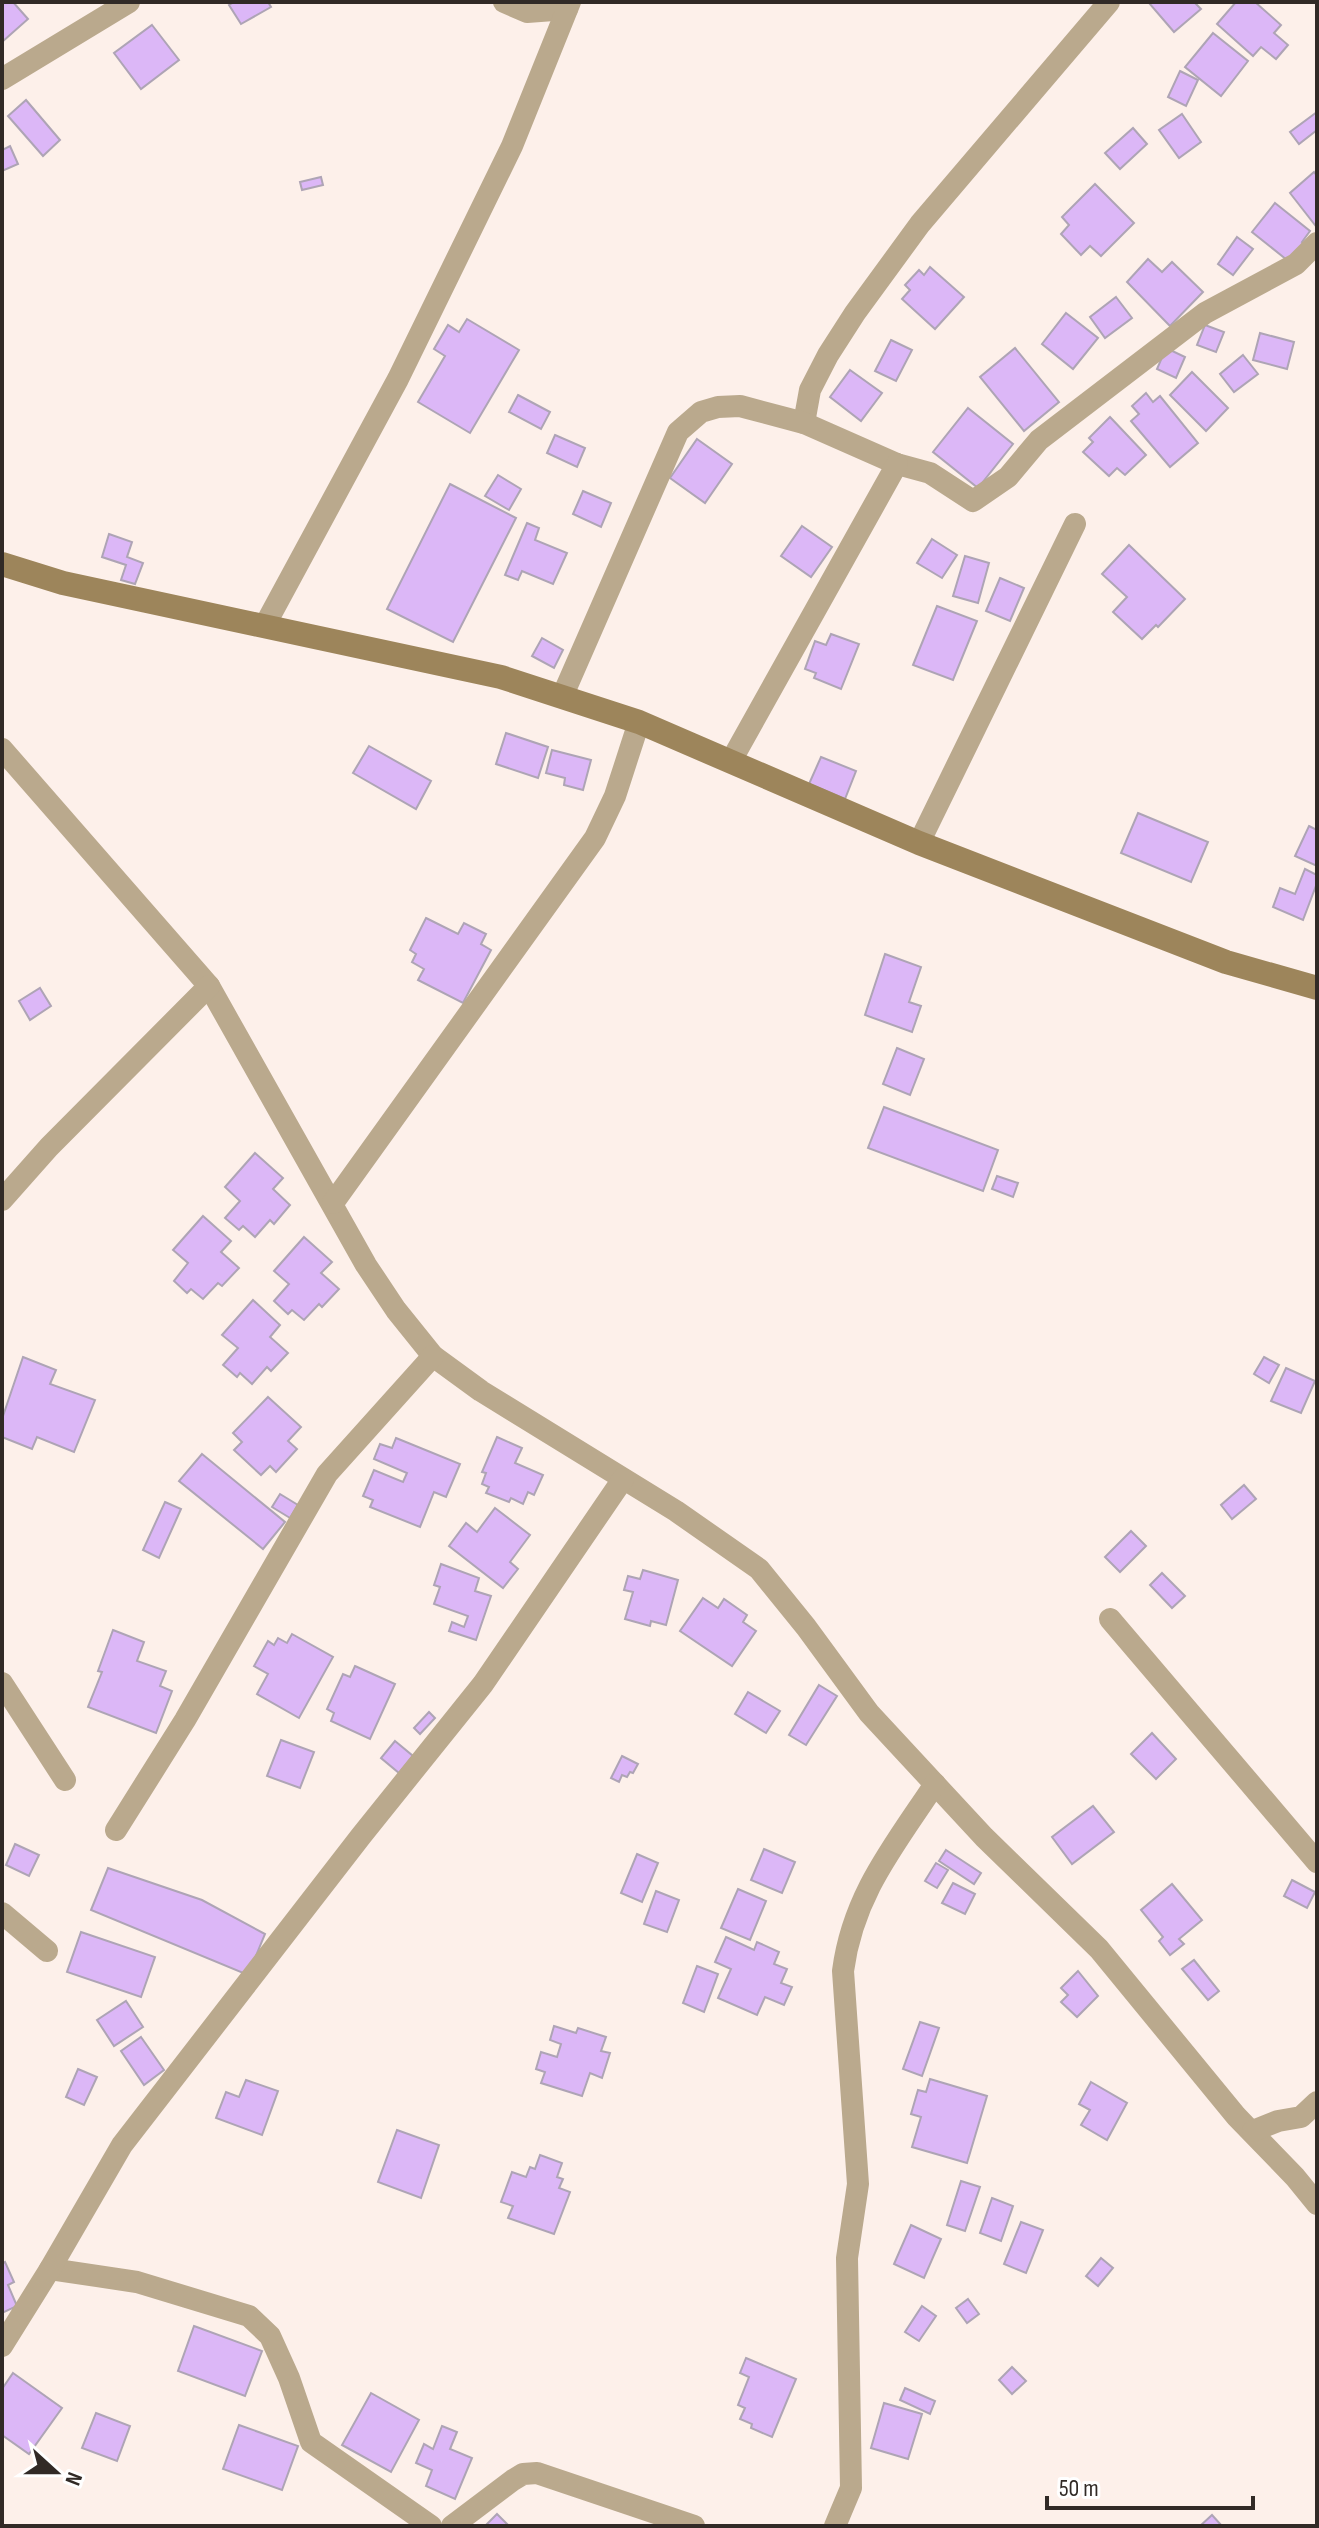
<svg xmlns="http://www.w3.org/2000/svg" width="1319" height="2528" viewBox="0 0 1319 2528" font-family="'Sofia Sans Condensed',sans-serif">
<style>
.building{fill:#dcb7f7;stroke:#aea4b5;stroke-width:2}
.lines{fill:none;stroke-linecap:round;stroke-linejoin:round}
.street{stroke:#baa98d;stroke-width:22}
.secondary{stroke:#9d855b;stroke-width:24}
</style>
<rect width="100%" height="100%" fill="#fdf0ea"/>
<g class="building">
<path d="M2,2H13L28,19L2,42Z"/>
<path d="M234,2H268L271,7L241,24L229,5Z"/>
<path d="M1194,2L1201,9L1174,32L1149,3Z"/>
<path d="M1236,2H1255L1281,25L1274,33L1288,45L1276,59L1261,47L1253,56L1217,24Z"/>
<path d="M152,25L179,60L141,89L114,53Z"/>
<path d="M1213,33L1248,61L1221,96L1185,67Z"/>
<path d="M1180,71L1198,80L1186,106L1168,97Z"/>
<path d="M26,100L60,140L43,156L8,116Z"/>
<path d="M1317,112V130L1299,144L1290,132Z"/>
<path d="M1182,114L1201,142L1179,158L1159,130Z"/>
<path d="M1133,128L1147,144L1120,169L1105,153Z"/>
<path d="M10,146L18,164L2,171V150Z"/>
<path d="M1314,172L1317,176V223L1315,225L1290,193Z"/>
<path d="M321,177L323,185L302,190L300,182Z"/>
<path d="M1095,184L1134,223L1101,256L1090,246L1081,255L1061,234L1069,225L1062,217Z"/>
<path d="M1275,203L1310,231L1302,242L1307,246L1287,260L1252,232Z"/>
<path d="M1237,237L1253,249L1233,275L1218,264Z"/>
<path d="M1148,259L1162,272L1172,262L1203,292L1170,326L1127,282Z"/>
<path d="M930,267L964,297L935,329L902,299L910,290L905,285L919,270L924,275Z"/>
<path d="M1116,297L1132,318L1105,338L1090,317Z"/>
<path d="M1066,313L1098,338L1073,369L1042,344Z"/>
<path d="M467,319L519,350L470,433L418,402L445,356L434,349L448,325L459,332Z"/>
<path d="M1205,325L1224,332L1216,352L1197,345Z"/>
<path d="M1260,333L1294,342L1287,369L1253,360Z"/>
<path d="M891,340L912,350L896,381L875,371Z"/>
<path d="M1015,348L1059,402L1024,431L980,377Z"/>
<path d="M1166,348L1185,357L1176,378L1157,369Z"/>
<path d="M1243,355L1258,374L1234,392L1220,374Z"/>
<path d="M850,370L882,393L861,421L830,397Z"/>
<path d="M1192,372L1228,408L1206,431L1170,395Z"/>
<path d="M1146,393L1153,402L1160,396L1198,443L1170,467L1131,421L1139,414L1132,406Z"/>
<path d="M518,395L550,412L541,429L509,412Z"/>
<path d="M968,408L1013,444L978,488L933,452Z"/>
<path d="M1110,417L1146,455L1125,475L1117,468L1109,476L1083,452L1093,442L1089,438Z"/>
<path d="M555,435L585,448L577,467L547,453Z"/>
<path d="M697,439L732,464L705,503L670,478Z"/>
<path d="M498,475L521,489L509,510L485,496Z"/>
<path d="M450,484L516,518L453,642L387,609Z"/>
<path d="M583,491L611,503L601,527L573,514Z"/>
<path d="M527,523L539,528L535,540L567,553L553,584L522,571L518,580L505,575Z"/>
<path d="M802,526L832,547L811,577L781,556Z"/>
<path d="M109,534L132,542L127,557L143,563L135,584L121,580L126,565L102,557Z"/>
<path d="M932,539L957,555L942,578L917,563Z"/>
<path d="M1129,545L1185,599L1158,627L1156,625L1142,639L1113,612L1127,597L1102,574Z"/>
<path d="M965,556L989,563L978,603L953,596Z"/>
<path d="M1000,578L1024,588L1010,621L986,611Z"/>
<path d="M937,606L977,621L953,680L913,665Z"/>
<path d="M831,634L859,644L841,689L814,678L816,673L805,669L815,641L826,645Z"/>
<path d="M542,638L563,650L554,668L532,656Z"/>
<path d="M506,733L548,747L538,778L496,764Z"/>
<path d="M369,746L431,781L416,809L353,773Z"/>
<path d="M552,750L591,760L583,790L564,785L565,778L546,773Z"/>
<path d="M821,757L856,771L845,799L809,784Z"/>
<path d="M1138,813L1208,842L1191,882L1121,853Z"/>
<path d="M1309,826L1317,830V866L1295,856Z"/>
<path d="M1305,869L1317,875V883L1303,920L1273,907L1280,888L1295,894Z"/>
<path d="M426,918L458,934L464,923L486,934L481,944L491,950L463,1003L418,980L424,969L412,962L416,954L410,950Z"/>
<path d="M885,954L921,967L909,1002L921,1006L912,1032L865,1015Z"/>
<path d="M40,988L51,1006L30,1020L19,1001Z"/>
<path d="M897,1048L924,1059L910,1095L883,1084Z"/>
<path d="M884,1107L998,1150L983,1191L868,1148Z"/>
<path d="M255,1153L283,1178L273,1189L290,1205L274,1224L270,1220L255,1237L243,1226L239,1230L225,1218L240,1201L225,1187Z"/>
<path d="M997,1176L1018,1183L1013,1197L992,1189Z"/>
<path d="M203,1216L231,1241L221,1252L239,1268L222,1286L218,1283L203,1299L191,1289L187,1293L174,1281L188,1263L173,1250Z"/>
<path d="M304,1237L332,1262L321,1273L339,1289L322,1307L319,1304L304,1320L292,1310L288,1314L274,1301L289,1284L274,1271Z"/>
<path d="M253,1300L280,1325L270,1337L288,1353L271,1371L267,1367L252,1384L240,1373L237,1377L223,1365L238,1348L222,1335Z"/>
<path d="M23,1357L56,1370L50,1384L95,1400L74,1452L37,1437L32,1449L2,1437V1419Z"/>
<path d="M1264,1357L1279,1365L1269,1383L1254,1374Z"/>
<path d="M1286,1368L1315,1381L1301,1413L1271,1401Z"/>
<path d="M268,1397L301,1427L288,1441L297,1449L276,1472L270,1466L261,1475L234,1450L242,1442L233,1433Z"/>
<path d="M497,1437L522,1448L515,1463L543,1475L534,1495L528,1492L523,1504L511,1498L509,1502L486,1493L489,1487L482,1484L486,1473L482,1472Z"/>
<path d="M396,1438L460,1464L446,1497L434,1492L420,1527L370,1507L373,1500L363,1496L374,1470L403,1482L407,1473L374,1459L380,1444L392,1448Z"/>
<path d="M202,1454L285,1522L263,1549L179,1481Z"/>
<path d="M1244,1485L1256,1499L1232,1519L1221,1505Z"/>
<path d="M280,1494L298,1505L290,1518L272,1507Z"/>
<path d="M165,1502L181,1509L159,1558L143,1550Z"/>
<path d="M495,1508L530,1535L510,1562L518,1569L503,1588L449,1546L466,1523L477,1532Z"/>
<path d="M1131,1531L1146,1546L1120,1572L1105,1557Z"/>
<path d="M441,1564L479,1578L475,1591L491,1596L476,1640L449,1631L452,1622L464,1627L468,1616L434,1604L440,1587L434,1585Z"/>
<path d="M643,1570L678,1580L666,1625L651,1621L650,1626L625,1619L633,1592L624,1590L628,1576L640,1579Z"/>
<path d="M1162,1573L1185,1596L1172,1608L1150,1585Z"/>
<path d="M703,1598L718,1608L724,1599L747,1615L743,1622L756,1631L732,1666L680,1631Z"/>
<path d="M113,1630L144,1642L137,1661L166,1671L160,1686L172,1691L156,1733L88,1707L102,1672L98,1671Z"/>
<path d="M292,1634L333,1657L299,1718L257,1694L268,1674L254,1666L268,1641L274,1645L278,1638L287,1643Z"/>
<path d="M355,1666L395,1684L370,1739L331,1721L334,1713L327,1709L343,1674L350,1677Z"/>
<path d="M819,1685L837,1696L806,1745L789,1735Z"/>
<path d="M748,1692L780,1711L766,1733L735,1714Z"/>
<path d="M429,1712L435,1718L420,1734L414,1728Z"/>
<path d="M1152,1733L1176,1759L1156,1779L1131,1754Z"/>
<path d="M281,1740L314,1752L300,1788L267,1776Z"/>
<path d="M395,1741L413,1756L399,1773L381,1758Z"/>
<path d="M622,1756L638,1764L633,1773L630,1772L627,1777L622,1775L619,1782L611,1778Z"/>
<path d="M1093,1806L1114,1832L1072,1864L1052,1837Z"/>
<path d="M15,1844L39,1855L29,1876L6,1865Z"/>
<path d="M764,1849L795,1862L782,1893L751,1880Z"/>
<path d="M946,1850L981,1873L974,1884L939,1861Z"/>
<path d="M637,1854L658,1863L642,1902L621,1893Z"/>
<path d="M936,1863L948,1870L937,1888L925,1881Z"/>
<path d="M108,1868L202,1900L265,1934L248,1975L91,1910Z"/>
<path d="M1292,1880L1315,1892L1307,1908L1284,1896Z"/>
<path d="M953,1883L975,1894L965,1914L942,1903Z"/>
<path d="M1172,1884L1202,1920L1179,1939L1184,1944L1170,1955L1159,1941L1163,1937L1141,1910Z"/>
<path d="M738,1889L766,1901L750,1940L721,1928Z"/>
<path d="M656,1891L679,1900L667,1932L644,1924Z"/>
<path d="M81,1932L155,1957L141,1997L67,1972Z"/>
<path d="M726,1937L754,1950L757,1942L779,1952L774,1964L787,1969L781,1983L792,1987L784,2005L765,1997L757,2015L718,1998L731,1969L715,1962Z"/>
<path d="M1194,1960L1219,1991L1208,2000L1182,1969Z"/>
<path d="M697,1966L718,1974L704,2012L683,2003Z"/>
<path d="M1078,1971L1098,1996L1077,2017L1061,2002L1068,1995L1061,1988Z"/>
<path d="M126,2001L143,2027L114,2046L97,2020Z"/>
<path d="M920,2022L939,2028L922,2076L903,2069Z"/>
<path d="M554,2026L576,2033L578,2028L606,2037L601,2051L610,2053L602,2078L590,2073L582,2096L541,2083L545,2072L536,2069L541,2052L557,2057L561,2044L550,2040Z"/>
<path d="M141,2037L164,2070L144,2085L121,2051Z"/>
<path d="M78,2069L97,2077L84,2105L66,2097Z"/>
<path d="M930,2079L987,2096L967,2163L912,2147L921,2117L911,2114L918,2090L926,2092Z"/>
<path d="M246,2080L278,2091L262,2135L216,2118L226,2092L239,2097Z"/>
<path d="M1091,2082L1127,2103L1107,2140L1081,2125L1090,2110L1079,2104Z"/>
<path d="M397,2130L439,2145L421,2198L378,2182Z"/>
<path d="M540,2155L562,2163L557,2177L563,2179L559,2188L570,2192L554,2234L508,2218L513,2206L501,2202L512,2172L526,2177L530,2167L535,2169Z"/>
<path d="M961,2181L980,2187L965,2231L947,2225Z"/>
<path d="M992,2198L1013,2206L1001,2241L980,2233Z"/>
<path d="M1021,2222L1043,2230L1026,2273L1004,2264Z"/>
<path d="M911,2225L941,2239L924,2278L894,2264Z"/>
<path d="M1101,2258L1113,2268L1098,2286L1086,2276Z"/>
<path d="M5,2262L14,2282L8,2285L17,2306L2,2313V2264Z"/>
<path d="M968,2299L979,2314L967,2323L956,2308Z"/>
<path d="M922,2306L936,2316L919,2341L905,2332Z"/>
<path d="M194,2326L262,2351L245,2396L178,2371Z"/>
<path d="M746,2358L796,2379L772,2437L751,2428L752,2424L740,2419L745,2408L738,2405L749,2377L740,2373Z"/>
<path d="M1012,2367L1026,2381L1012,2394L999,2380Z"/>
<path d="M13,2373L62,2408L29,2454L2,2435V2389Z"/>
<path d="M905,2388L935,2401L930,2414L900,2400Z"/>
<path d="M371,2393L419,2420L391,2472L342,2445Z"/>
<path d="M884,2403L922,2414L908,2459L871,2448Z"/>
<path d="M96,2413L130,2426L117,2461L82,2448Z"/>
<path d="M239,2425L298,2446L282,2490L223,2469Z"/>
<path d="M442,2426L457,2432L450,2449L472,2458L455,2499L426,2486L432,2470L416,2463L424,2444L433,2449Z"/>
<path d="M497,2514L509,2526H485Z"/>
<path d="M1212,2515L1222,2526H1200Z"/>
</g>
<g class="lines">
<g class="street">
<path d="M504,2L527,12L567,9"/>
<path d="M2,79L129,2"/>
<path d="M804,423L810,390L828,355L855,313L920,224L1109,2"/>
<path d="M265,625L398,379L512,146L570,2"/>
<path d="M562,697L678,432L701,412L718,407L740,406L804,423L897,464L930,473L973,501L1008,477L1039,440L1205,313L1296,264L1317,243"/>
<path d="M2,749L209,986L366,1265L396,1310L433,1356L481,1391L676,1511L759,1569L806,1627L869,1713L984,1837L1099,1949L1236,2116L1295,2177L1317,2204"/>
<path d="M731,761L897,464"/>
<path d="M919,843L1075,524"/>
<path d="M2,1200L49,1147L209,986"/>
<path d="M333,1203L595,838L615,796L639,722"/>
<path d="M1110,1619L1317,1862"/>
<path d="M2,1683L65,1780"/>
<path d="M116,1830L185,1720L327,1474L433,1356"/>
<path d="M2,1913L47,1951"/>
<path d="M1253,2131L1278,2121L1301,2117L1317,2102"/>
<path d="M50,2269L137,2282L249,2316L270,2336L289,2378L311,2442L431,2526"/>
<path d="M2,2346L50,2269L122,2145L361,1836L483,1684L623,1479"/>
<path d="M452,2526L513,2480L523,2474L537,2473L694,2526"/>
<path d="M835,2526L851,2488L847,2258L858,2184L843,1971C853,1895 894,1846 935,1784"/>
</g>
<path class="secondary" d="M2,564L63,583L501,677L639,722L919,843L1226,962L1317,988"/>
</g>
<rect width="1319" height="2528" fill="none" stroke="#312a26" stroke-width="8"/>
<g transform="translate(56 2472) rotate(111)" stroke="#ffffff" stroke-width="6" paint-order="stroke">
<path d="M0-6L14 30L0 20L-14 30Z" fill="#312a26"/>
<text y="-12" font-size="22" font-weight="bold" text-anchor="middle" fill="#312a26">N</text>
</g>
<path d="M1047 2496v12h206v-12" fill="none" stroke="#312a26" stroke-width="4"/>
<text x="1059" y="2496" font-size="24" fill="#312a26" stroke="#ffffff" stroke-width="6" paint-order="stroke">50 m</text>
</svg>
